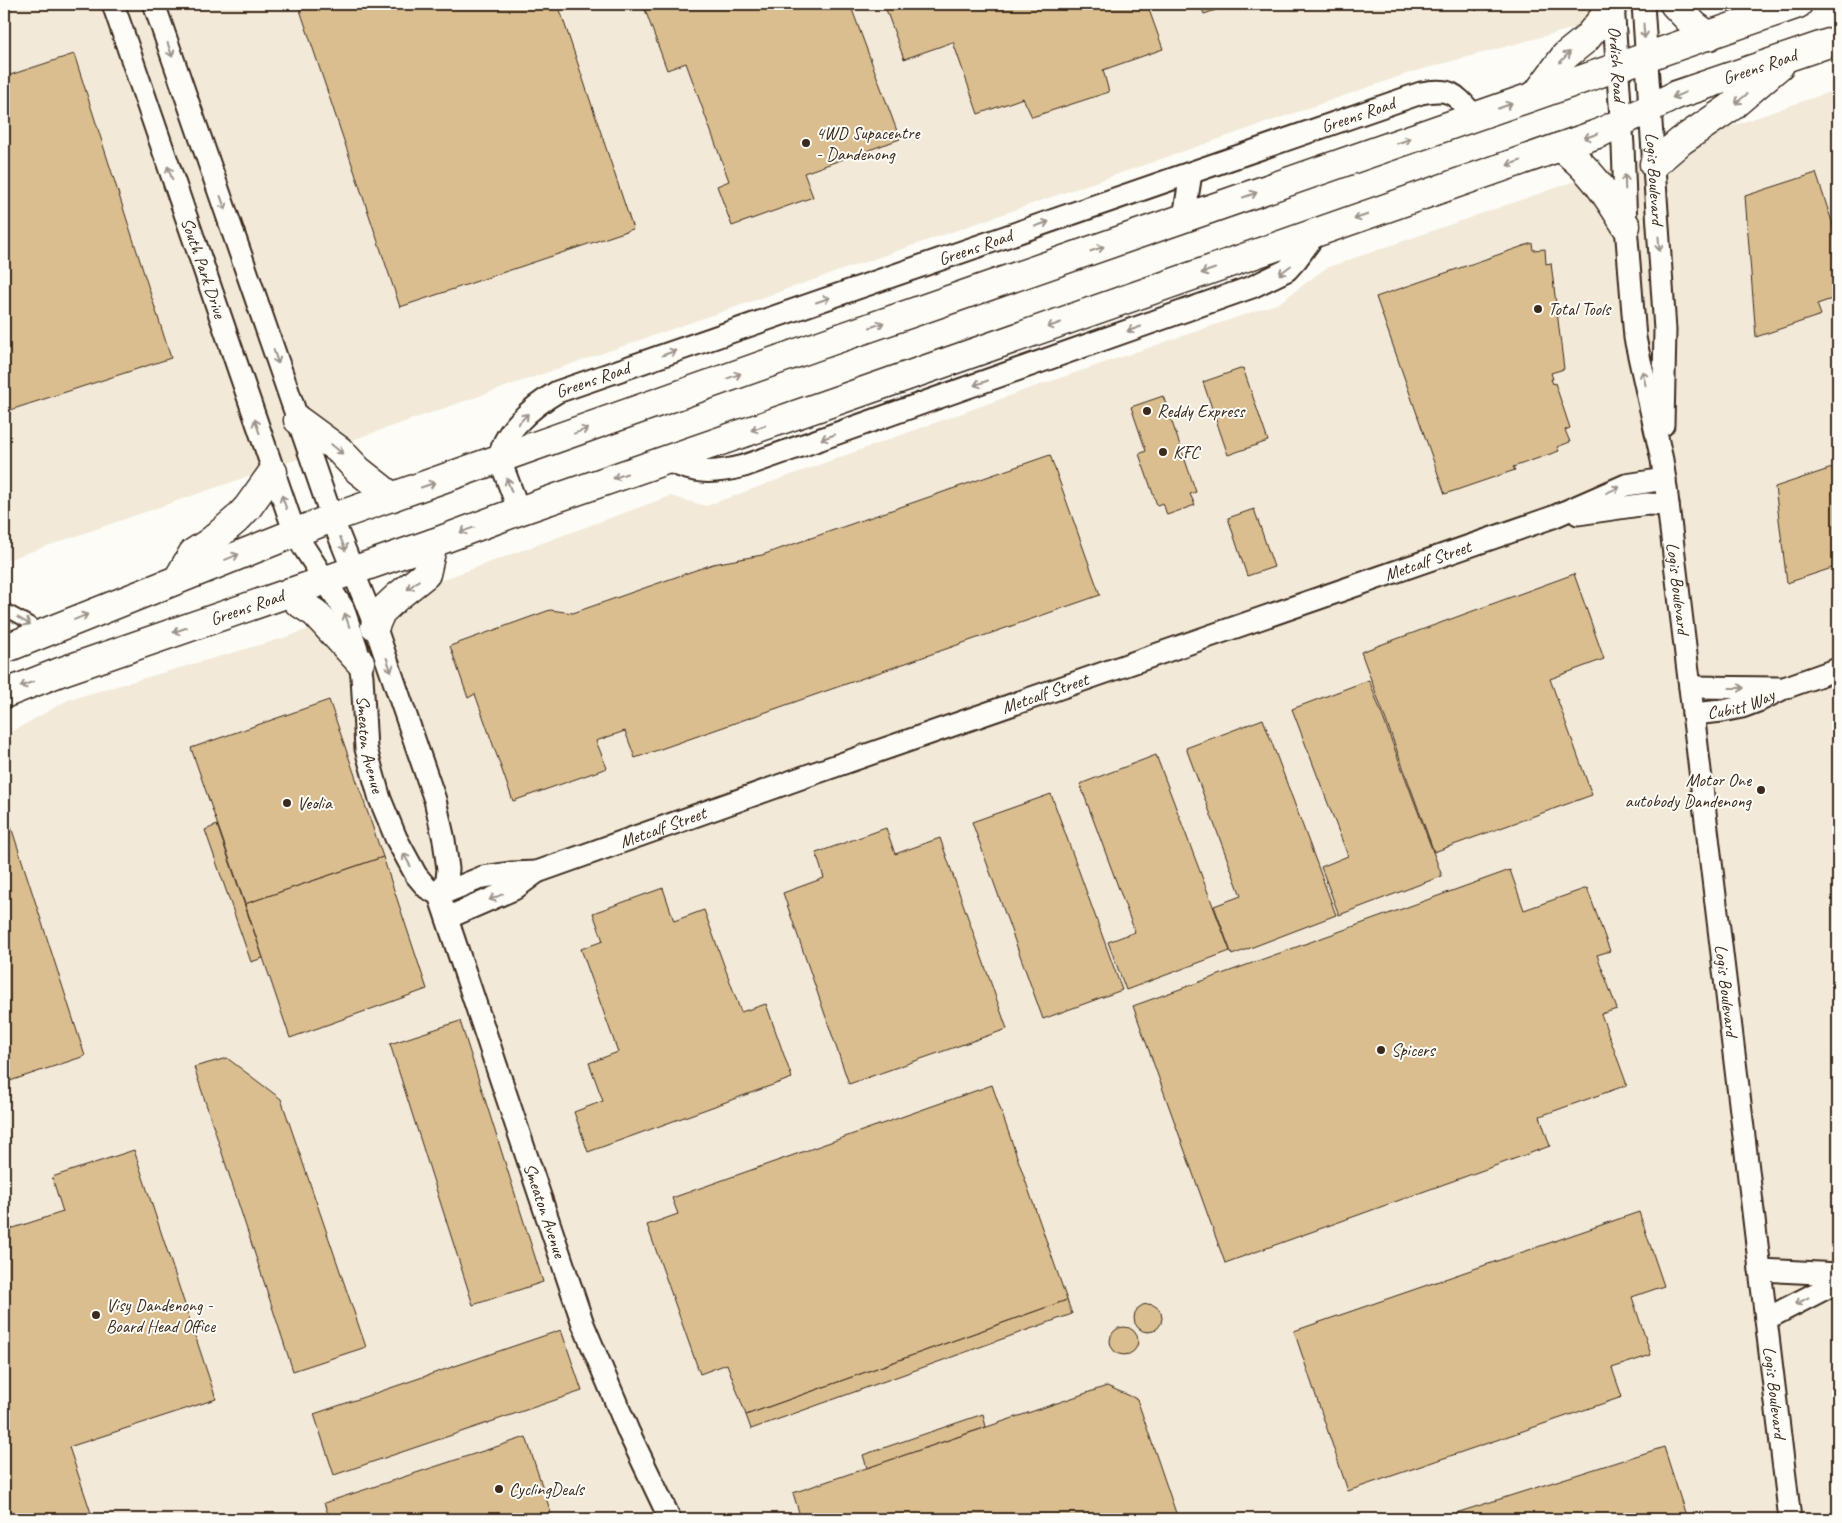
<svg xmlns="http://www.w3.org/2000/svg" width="1842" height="1523" viewBox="0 0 1842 1523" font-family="Caveat,sans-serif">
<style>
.built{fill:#f2e9d8}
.building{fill:#dabe8f;stroke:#3b2a1e}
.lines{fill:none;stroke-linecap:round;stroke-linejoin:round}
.service-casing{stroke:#3b2a1e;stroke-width:15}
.minor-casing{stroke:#3b2a1e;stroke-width:25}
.primary-casing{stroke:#3b2a1e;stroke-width:31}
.service{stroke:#fdfcf7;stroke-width:11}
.minor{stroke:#fdfcf7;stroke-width:21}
.primary{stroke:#fdfcf7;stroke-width:28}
.oneway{stroke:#9c938a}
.poi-dot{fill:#3b2a1e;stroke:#fdfcf7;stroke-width:2}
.labels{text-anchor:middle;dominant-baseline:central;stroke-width:4;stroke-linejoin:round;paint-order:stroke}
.street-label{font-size:18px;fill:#3b2a1e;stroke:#fdfcf7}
.poi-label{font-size:18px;fill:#3b2a1e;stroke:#fdfcf7;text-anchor:start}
</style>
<rect width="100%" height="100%" fill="#fdfcf7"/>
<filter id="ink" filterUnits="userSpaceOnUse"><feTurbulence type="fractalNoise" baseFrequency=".02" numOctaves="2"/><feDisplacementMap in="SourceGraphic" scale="10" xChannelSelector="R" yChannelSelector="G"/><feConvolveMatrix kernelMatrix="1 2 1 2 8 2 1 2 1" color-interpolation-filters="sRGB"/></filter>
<g filter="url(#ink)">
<g class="built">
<path d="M4,4H1663L1412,72L4,561Z"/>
<path d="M1838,89V1519H4V736L68,700L287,637L670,496L706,506L1028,389L1279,303L1326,268Z"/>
</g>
<g class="building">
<path d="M298,4H558L633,229L400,307Z"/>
<path d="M643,4H850L900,139L804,173L813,197L732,226L717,186L729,181L686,63L667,70Z"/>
<path d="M884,4H1147L1163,49L1103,70L1109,92L1032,117L1023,98L978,114L953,42L904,59Z"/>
<path d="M1200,4H1234L1204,14Z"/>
<path d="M1469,4H1496L1489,10L1483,5L1476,11Z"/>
<path d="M74,54L171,358L4,412V77Z"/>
<path d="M1816,173L1838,240V297L1817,304L1821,315L1756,337L1745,196Z"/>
<path d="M1532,243L1533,250L1545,249L1546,264L1551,263L1564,369L1551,373L1553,379H1551L1553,384L1555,383L1570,428L1565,430L1570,442L1557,447L1559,451L1513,467L1515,470L1445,494L1376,297Z"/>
<path d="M1243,368L1268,441L1228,455L1203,382Z"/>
<path d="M1163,396L1196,492L1190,494L1195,505L1167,515L1163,503L1157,505L1139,454L1146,451L1131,407Z"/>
<path d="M1050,455L1100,595L635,758L625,731L596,741L607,768L513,801L475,694L468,698L450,646L550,610L573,613L713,564L762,555Z"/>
<path d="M1838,466V566L1787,583L1775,487Z"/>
<path d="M1254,509L1274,567L1247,576L1228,518Z"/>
<path d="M1574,574L1604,659L1550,679L1592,795L1434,852L1361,652Z"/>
<path d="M1369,680L1442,876L1339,915L1321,867L1348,856L1292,709Z"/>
<path d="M329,700L383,857L245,904L191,748Z"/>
<path d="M1263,719L1336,915L1232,955L1214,906L1241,896L1186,748Z"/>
<path d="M1156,755L1230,951L1126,990L1108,942L1135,932L1080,784Z"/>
<path d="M1051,794L1122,990L1043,1019L972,822Z"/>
<path d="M4,805L85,1056L4,1083Z"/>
<path d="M217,825L263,958L251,962L205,830Z"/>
<path d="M886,828L895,854L940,838L1007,1029L849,1084L783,893L824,878L816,853Z"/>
<path d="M383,857L427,989L290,1038L245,904Z"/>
<path d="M1510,870L1524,910L1587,888L1610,951L1597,955L1617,1009L1601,1014L1627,1085L1540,1116L1550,1146L1225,1263L1133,1006Z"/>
<path d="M663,888L674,921L704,910L741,1012L766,1004L792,1078L588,1152L574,1112L603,1101L589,1063L618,1052L581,949L603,941L593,913Z"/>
<path d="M460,1021L543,1282L473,1305L390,1044Z"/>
<path d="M227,1058L281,1099L366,1347L293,1371L194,1067Z"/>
<path d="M992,1085L1067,1300L746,1415L727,1364L700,1374L647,1225L678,1214L672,1198Z"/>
<path d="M134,1150L216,1399L69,1447L93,1519H4V1231L63,1212L52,1177Z"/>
<path d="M1639,1212L1664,1286L1632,1297L1651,1355L1612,1368L1622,1397L1348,1491L1294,1331Z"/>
<path d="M1067,1300L1072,1314L751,1429L746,1415Z"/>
<circle cx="1148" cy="1318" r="14"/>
<circle cx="1124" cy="1341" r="14"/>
<path d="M561,1330L582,1391L334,1475L314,1414Z"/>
<path d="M1107,1386L1137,1399L1178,1519H801L793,1493Z"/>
<path d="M983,1414L986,1427L867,1468L863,1455Z"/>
<path d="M526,1437L553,1519H330L324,1503Z"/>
<path d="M1664,1447L1687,1519H1437Z"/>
</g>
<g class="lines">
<defs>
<path id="service" d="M4,609L44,631"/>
<g id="minor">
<path id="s1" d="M113,4L290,519L303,546L343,608L357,649L362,676L366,749L380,799L396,838L416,875L427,888L439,895L583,1324L629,1433L670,1519"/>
<path d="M154,4L298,420L332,518L375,626L435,800L444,840L448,869L447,880L439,895"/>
<path id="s2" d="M1613,4L1623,146L1626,226L1635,338L1662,460L1666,488L1790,1519"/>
<path id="s3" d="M1643,4L1665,330L1663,425"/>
<path d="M1184,218L1191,173"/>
<path d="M666,460C695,474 713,474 744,466L1252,287L1287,270L1296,260L1316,233"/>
<path id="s4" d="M519,511L500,460C500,432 535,405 557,392L1421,93C1451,87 1455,94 1474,116"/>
<path d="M1578,514L1647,504L1668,505"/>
<path d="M1690,687L1779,688"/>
<path id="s5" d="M1693,714L1722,711L1742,707L1758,701L1784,688L1838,669"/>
<path d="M439,895L483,877L510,873L537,872"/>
<path id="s6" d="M447,918L514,889L537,872L815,773L1553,517L1626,485L1665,479"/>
<path d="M1760,1270L1838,1274"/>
<path d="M1766,1319L1838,1282"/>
</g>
<g id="primary">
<path d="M1674,4L1694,25L1709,36"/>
<path d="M1536,95L1565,56L1586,39L1613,6"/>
<path d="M1560,147C1592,170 1606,194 1626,226"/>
<path d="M1654,164L1681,141L1731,107L1780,65"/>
<path d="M298,420L339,450L358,470L392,497"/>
<path d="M178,579L193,553L210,542L237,519L248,507L273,472"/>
<path d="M290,592L298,602L315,613L360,662"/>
<path d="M375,626L381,612L397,597L426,574L433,543"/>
<path d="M4,649L332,518L831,341L1798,4"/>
<path id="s7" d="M4,694L60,672L433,543L519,511L853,395L1600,133L1676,95L1838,40"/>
</g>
</defs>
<use href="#service" class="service-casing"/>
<use href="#minor" class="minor-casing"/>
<use href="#primary" class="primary-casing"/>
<use href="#service" class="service"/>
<use href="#minor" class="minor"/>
<use href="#primary" class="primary"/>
</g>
<defs><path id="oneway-shaft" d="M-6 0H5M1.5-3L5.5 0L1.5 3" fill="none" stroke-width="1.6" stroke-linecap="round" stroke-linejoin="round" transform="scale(1.25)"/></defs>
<g class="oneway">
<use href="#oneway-shaft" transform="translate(1644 31) rotate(86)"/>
<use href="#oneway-shaft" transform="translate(170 50) rotate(71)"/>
<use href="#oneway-shaft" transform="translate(1565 57) rotate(-47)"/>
<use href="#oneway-shaft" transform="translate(1679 95) rotate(158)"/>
<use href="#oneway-shaft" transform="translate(1741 99) rotate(140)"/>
<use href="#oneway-shaft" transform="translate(1505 106) rotate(-19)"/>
<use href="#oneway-shaft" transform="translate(1591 136) rotate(161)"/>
<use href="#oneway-shaft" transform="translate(1404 141) rotate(-19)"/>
<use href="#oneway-shaft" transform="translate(1514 163) rotate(161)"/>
<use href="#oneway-shaft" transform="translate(170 173) rotate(-109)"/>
<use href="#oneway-shaft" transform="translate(1625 182) rotate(-92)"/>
<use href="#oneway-shaft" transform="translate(1250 195) rotate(-19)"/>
<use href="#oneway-shaft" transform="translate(223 203) rotate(71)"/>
<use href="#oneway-shaft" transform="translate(1361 217) rotate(161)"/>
<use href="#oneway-shaft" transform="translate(1042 224) rotate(-19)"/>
<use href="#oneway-shaft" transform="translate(1659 244) rotate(86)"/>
<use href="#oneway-shaft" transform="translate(1097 249) rotate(-19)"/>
<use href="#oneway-shaft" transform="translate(1285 270) rotate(143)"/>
<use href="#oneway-shaft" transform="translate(1208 271) rotate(161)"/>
<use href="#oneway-shaft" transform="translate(823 300) rotate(-19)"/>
<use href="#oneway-shaft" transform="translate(877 325) rotate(-19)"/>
<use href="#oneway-shaft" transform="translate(1054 325) rotate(161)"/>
<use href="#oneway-shaft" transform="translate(1134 329) rotate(161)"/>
<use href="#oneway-shaft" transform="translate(669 353) rotate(-19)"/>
<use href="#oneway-shaft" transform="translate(276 357) rotate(71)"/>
<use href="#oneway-shaft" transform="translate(734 376) rotate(-20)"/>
<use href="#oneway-shaft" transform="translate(1644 378) rotate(-102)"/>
<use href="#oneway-shaft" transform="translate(981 383) rotate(161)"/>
<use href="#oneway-shaft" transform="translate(523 419) rotate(-46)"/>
<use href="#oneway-shaft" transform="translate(257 426) rotate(-109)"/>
<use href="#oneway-shaft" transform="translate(758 428) rotate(161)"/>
<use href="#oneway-shaft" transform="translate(581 431) rotate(-20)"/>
<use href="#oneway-shaft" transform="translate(828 437) rotate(161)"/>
<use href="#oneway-shaft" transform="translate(337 449) rotate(40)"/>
<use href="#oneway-shaft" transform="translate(620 476) rotate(161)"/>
<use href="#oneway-shaft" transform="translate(428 485) rotate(-19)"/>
<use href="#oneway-shaft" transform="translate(509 485) rotate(-110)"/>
<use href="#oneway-shaft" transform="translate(1613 490) rotate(-24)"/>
<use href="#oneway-shaft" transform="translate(284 502) rotate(-110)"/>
<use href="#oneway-shaft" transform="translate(467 530) rotate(160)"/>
<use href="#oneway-shaft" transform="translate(343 544) rotate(68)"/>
<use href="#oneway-shaft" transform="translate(232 557) rotate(-22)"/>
<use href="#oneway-shaft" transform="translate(413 585) rotate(141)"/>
<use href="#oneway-shaft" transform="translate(81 617) rotate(-22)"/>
<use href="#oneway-shaft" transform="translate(347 620) rotate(-109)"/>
<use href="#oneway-shaft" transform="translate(24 621) rotate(29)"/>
<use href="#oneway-shaft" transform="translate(180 630) rotate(161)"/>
<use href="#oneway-shaft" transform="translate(389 665) rotate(71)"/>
<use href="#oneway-shaft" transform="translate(27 684) rotate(159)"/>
<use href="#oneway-shaft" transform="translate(1737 688)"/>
<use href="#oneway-shaft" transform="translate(407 860) rotate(-119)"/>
<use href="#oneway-shaft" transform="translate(496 897) rotate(157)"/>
<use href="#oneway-shaft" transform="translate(1802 1301) rotate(152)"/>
</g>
</g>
<g class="poi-dot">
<circle cx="806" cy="143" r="5"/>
<circle cx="1538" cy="309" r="5"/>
<circle cx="1147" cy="411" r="5"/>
<circle cx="1163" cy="452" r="5"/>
<circle cx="1761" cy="790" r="5"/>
<circle cx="287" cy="803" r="5"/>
<circle cx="1381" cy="1050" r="5"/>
<circle cx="96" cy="1315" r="5"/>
<circle cx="499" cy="1489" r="5"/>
</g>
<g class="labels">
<g class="street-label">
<text stroke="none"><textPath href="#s2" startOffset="60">Ordish Road</textPath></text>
<text stroke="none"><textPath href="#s7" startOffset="1865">Greens Road</textPath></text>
<text stroke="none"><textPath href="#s4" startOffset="994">Greens Road</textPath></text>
<text stroke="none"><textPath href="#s3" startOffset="175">Logis Boulevard</textPath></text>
<text stroke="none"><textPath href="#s4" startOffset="589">Greens Road</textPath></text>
<text stroke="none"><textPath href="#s1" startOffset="279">South Park Drive</textPath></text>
<text stroke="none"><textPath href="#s4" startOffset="184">Greens Road</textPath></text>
<text stroke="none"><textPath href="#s6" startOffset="1045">Metcalf Street</textPath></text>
<text stroke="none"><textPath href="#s2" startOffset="589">Logis Boulevard</textPath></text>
<text stroke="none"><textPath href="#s7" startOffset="258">Greens Road</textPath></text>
<text stroke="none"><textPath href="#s6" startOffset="640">Metcalf Street</textPath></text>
<text stroke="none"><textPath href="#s5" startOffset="49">Cubitt Way</textPath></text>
<text stroke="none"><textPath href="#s1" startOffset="788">Smeaton Avenue</textPath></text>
<text stroke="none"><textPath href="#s6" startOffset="235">Metcalf Street</textPath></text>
<text stroke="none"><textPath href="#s2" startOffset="994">Logis Boulevard</textPath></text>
<text stroke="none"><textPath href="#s1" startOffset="1292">Smeaton Avenue</textPath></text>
<text stroke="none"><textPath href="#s2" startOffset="1399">Logis Boulevard</textPath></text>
</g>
<g class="poi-label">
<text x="816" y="133">4WD Supacentre<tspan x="816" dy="21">- Dandenong</tspan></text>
<text x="1548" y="309">Total Tools</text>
<text x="1157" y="411">Reddy Express</text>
<text x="1173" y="452">KFC</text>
<text x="1751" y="780" text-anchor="end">Motor One<tspan x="1751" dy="21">autobody Dandenong</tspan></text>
<text x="297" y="803">Veolia</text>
<text x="1391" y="1050">Spicers</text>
<text x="106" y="1305">Visy Dandenong -<tspan x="106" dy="21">Board Head Office</tspan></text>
<text x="509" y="1489">CyclingDeals</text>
</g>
</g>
<rect width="1842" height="1523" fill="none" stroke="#fdfcf7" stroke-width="20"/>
<rect x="10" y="10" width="1822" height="1503" fill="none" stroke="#3b2a1e" stroke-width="2" filter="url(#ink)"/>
</svg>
